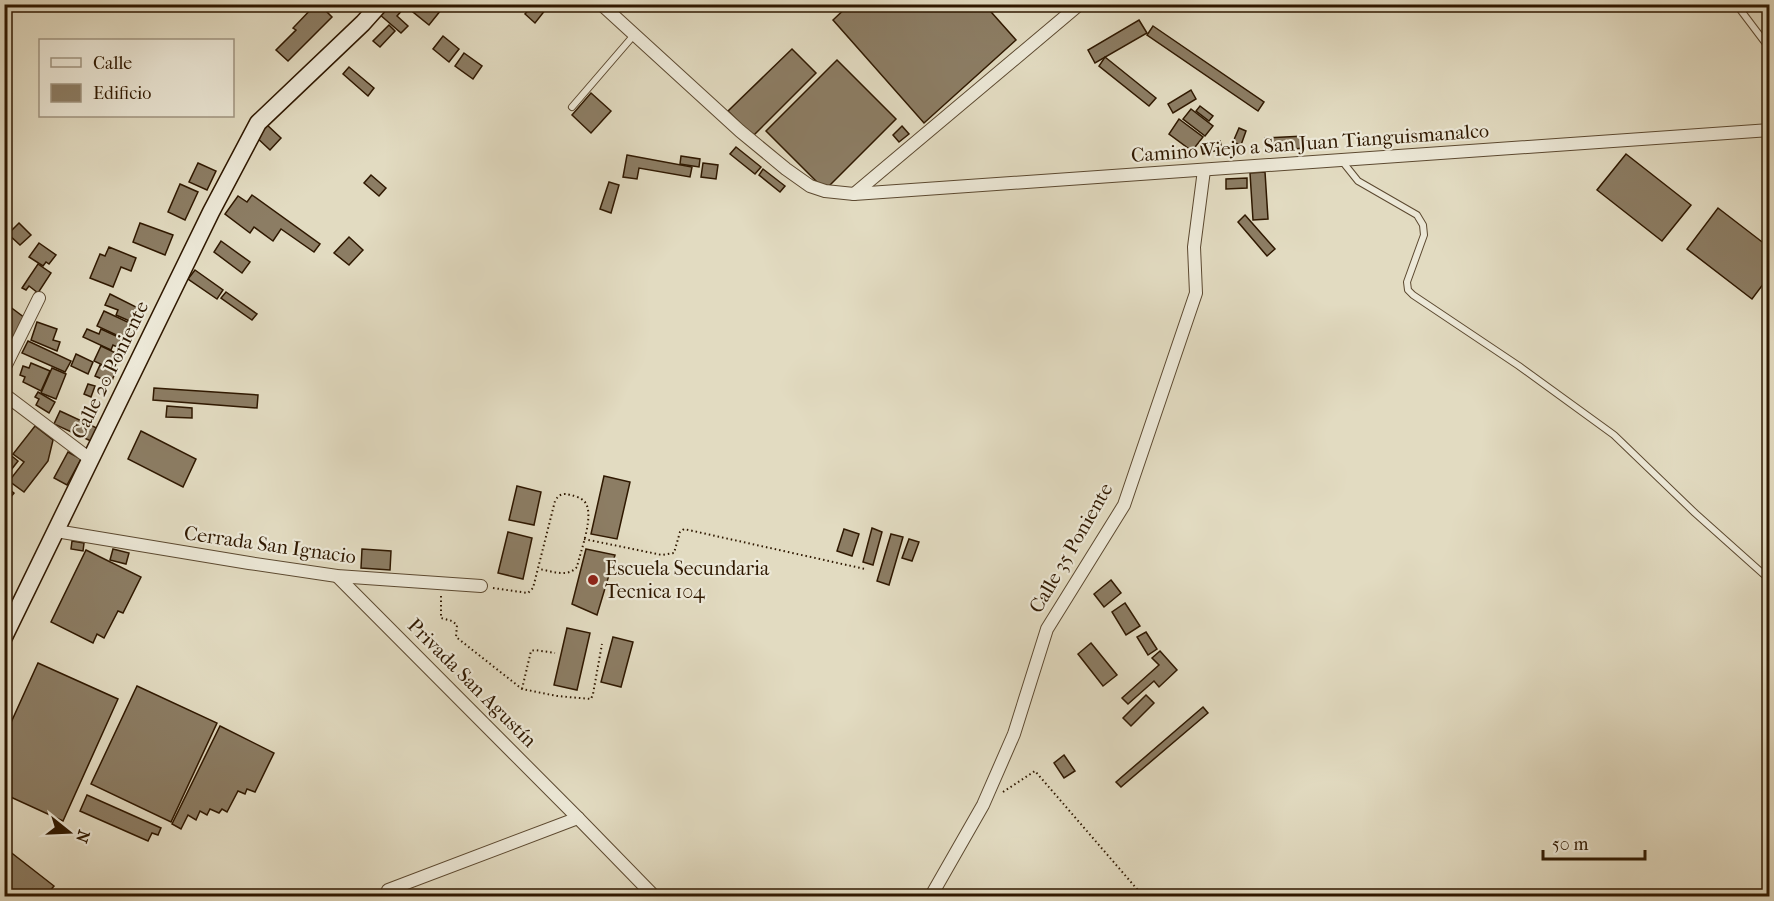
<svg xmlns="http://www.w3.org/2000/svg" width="1774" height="901" viewBox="0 0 1774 901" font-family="'IM FELL French Canon',serif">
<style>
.building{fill:#8c7d64;stroke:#2f1800;stroke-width:1.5}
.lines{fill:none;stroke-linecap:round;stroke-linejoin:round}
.lane-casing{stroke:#5c4930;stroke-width:8}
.street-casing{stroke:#5c4930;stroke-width:14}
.secondary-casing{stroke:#2f1800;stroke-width:19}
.path{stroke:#2f1800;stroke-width:2;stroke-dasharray:1.5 3;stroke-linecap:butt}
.lane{stroke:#ece8d7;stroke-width:6}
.street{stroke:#ece8d7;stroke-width:12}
.secondary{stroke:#ece8d7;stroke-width:16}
.poi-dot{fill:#8f2418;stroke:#ece8d7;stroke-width:2}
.labels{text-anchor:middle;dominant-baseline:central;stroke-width:4.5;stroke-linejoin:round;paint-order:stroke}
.street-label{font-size:20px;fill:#2f1800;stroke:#ece8d7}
.poi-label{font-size:20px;fill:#2f1800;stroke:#ece8d7;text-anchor:start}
</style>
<rect width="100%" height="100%" fill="#e2dbc1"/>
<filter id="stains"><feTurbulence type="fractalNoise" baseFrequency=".00333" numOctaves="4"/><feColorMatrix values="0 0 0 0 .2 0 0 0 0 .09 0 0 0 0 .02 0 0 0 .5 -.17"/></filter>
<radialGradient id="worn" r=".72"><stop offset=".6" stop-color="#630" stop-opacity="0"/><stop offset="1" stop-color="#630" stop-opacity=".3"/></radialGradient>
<g class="building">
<path d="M279,4L275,9L268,11L261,8L259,4Z"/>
<path d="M316,4H319L332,17L288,61L276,50L296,30L293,28Z"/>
<path d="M387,4H402L405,7L397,16L408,26L401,33L379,14Z"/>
<path d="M419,4H434L441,10L429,25L413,12Z"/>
<path d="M533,4H550L535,23L525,14Z"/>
<path d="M850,4H984L1016,40L924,123L833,20Z"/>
<path d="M1139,20L1147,33L1095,63L1088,50Z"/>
<path d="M389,25L395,31L380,47L373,41Z"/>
<path d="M1153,26L1264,102L1258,111L1147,35Z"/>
<path d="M443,36L459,49L449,62L433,49Z"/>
<path d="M792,49L816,73L753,136L728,111Z"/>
<path d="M464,53L482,66L473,79L455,66Z"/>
<path d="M1105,57L1156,98L1149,106L1099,66Z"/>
<path d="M837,60L896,119L825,190L766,131Z"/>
<path d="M349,67L374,88L368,96L343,74Z"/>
<path d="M1191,90L1196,99L1173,113L1168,104Z"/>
<path d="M591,93L611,111L591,133L572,115Z"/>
<path d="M1200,106L1213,116L1209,121L1196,111Z"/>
<path d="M1191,109L1213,126L1205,136L1183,119Z"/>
<path d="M1179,119L1203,137L1192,151L1169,134Z"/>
<path d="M265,123L281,138L270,150L254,135Z"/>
<path d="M902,126L909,134L899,142L893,135Z"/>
<path d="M1239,128L1246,131L1241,145L1233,142Z"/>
<path d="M1304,136L1305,148L1266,151L1265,138Z"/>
<path d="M1220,141L1222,149L1203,154L1201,146Z"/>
<path d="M736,147L761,167L755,174L730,154Z"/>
<path d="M1626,154L1691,205L1662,241L1597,190Z"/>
<path d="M627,155L692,167L690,177L639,168L637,179L623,177Z"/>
<path d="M681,156L700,159L699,167L680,164Z"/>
<path d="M198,163L216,171L207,190L189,182Z"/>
<path d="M703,163L718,165L716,179L701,177Z"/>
<path d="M763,169L785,186L780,192L759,175Z"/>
<path d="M1265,172L1268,219L1253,220L1250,173Z"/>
<path d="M371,175L386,188L379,196L364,183Z"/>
<path d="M1247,178V188L1226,189V179Z"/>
<path d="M609,182L619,185L611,213L600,209Z"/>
<path d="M180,184L198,192L185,220L168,212Z"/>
<path d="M252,195L320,244L314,252L281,229L273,241L254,227L250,233L225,214L238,196L247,202Z"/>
<path d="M1718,208L1770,248V275L1752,299L1687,249Z"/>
<path d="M1245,215L1275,249L1267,256L1238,222Z"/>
<path d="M19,223L31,235L20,245L8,234Z"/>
<path d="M140,223L173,235L165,255L133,242Z"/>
<path d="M349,237L363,250L349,265L334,253Z"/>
<path d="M221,241L250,262L242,273L214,252Z"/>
<path d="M39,243L56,255L49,264L46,262L43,266L29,257Z"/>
<path d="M109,247L136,258L131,271L121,267L113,287L90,278L100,254L105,256Z"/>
<path d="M38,264L51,273L38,293L29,286L26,290L22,288Z"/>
<path d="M195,270L223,290L217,299L188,279Z"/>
<path d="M226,292L257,314L252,320L221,298Z"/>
<path d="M110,294L140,309L134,323L116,315L118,310L105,305Z"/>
<path d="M9,306L25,318L8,354L4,351V312Z"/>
<path d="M104,311L134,325L127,340L97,326Z"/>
<path d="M37,322L57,329L53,340L60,342L57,351L31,340Z"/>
<path d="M87,329L99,334L101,329L127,341L123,350L113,345L111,350L83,337Z"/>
<path d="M28,341L71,361L65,372L22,353Z"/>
<path d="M101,346L120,355L113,370L94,361Z"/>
<path d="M76,354L93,362L88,374L71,366Z"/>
<path d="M31,363L50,371L41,391L23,382L25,377L20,375L23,366L29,368Z"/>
<path d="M100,365L115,373L111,383L95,376Z"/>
<path d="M52,368L66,374L56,399L41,393Z"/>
<path d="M88,384L95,386L91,397L84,394Z"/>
<path d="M154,388L258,395L257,408L153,400Z"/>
<path d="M38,392L55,402L49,413L36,405L39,399L35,397Z"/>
<path d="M167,406L192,408V418L166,417Z"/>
<path d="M60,411L99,429L93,442L54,424Z"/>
<path d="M35,426L53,440L48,461L24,492L9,481L24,462L13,454Z"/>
<path d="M141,431L196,459L183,487L128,459Z"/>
<path d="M68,452L81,459L67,485L54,478Z"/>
<path d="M8,453L18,461L4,479V457Z"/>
<path d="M604,476L630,482L617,539L591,534Z"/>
<path d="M4,485L14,493L4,505Z"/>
<path d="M517,486L541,492L534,525L509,520Z"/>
<path d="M872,528L882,532L873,565L863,562Z"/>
<path d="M844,529L859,534L852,556L837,551Z"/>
<path d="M508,532L532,538L523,579L498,573Z"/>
<path d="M891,534L903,537L889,585L877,581Z"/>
<path d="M909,539L919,542L912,561L902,558Z"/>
<path d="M72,541L84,543L83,551L71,549Z"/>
<path d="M113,549L129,553L126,564L110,560Z"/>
<path d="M362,549L391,551L390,570L361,568Z"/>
<path d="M586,549L615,555L597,615L572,604Z"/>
<path d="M86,550L141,577L123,613L118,611L104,638L97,634L93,643L51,622Z"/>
<path d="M1111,580L1121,593L1104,607L1094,594Z"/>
<path d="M1125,603L1140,626L1126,635L1112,612Z"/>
<path d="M567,628L590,633L577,690L554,685Z"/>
<path d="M1146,632L1157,649L1148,655L1137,637Z"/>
<path d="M613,637L633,642L621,687L601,682Z"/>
<path d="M1091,643L1117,675L1103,686L1078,654Z"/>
<path d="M1160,651L1177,670L1159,687L1154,681L1128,704L1122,698L1159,665L1152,658Z"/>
<path d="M38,663L118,699L63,821L4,794V738Z"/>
<path d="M137,686L217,723L171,822L91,784Z"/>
<path d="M1146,695L1154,703L1131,726L1123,718Z"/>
<path d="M1203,707L1208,713L1121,787L1116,782Z"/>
<path d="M220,726L274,753L255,792L247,789L245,794L238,791L227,812L222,809L219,813L210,809L207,815L200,811L196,820L188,815L181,829L172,824Z"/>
<path d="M1064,755L1075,771L1064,778L1054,763Z"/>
<path d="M87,795L161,828L158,835L152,833L148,841L80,811Z"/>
<path d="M4,847L54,886L48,893L44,890L39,896H4Z"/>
</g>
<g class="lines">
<defs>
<g id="lane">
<path d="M1736,4L1770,49"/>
<path d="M572,107L634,35"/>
<path d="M1342,161L1358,181L1417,215L1423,225L1424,235L1407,282L1408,290L1413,295L1519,366L1614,435L1695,513L1770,580"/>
</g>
<g id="street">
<path d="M601,4L740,131L786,169L810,186L825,191L854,194L1770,130"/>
<path d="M854,194L1080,4"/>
<path d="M4,369L39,298"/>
<path d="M4,394L90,459"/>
<path d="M56,531L249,563L337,576L481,586"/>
<path d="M337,576L578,818L654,896"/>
<path d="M391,896L388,890L578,818"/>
<path d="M931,896L983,805L1014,734L1047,629L1124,505L1196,293L1194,247L1204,170"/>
</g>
<path id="secondary" d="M4,637L211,212L258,123L363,23L380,4"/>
</defs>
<use href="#lane" class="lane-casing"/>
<use href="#street" class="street-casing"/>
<use href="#secondary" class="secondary-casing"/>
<g class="path">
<path d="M584,539L662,555L674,553L680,532L684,529L865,569"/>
<path d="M493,588L528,593L533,588L555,501C559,494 563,493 571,495C575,496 581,498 584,501C596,513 580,552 577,567C567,578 552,571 539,569"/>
<path d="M441,596V618L452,621L457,625L456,637L522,689L557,696L591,699L593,694L602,644"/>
<path d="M522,689L531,651L535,650L555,653"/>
<path d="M1003,792L1035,771L1143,896"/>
</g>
<use href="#lane" class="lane"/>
<use href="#street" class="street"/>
<use href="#secondary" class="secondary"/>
</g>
<circle class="poi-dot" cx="593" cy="580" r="6"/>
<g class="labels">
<g class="street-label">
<text transform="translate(1310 143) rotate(-4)">Camino Viejo a San Juan Tianguismanalco</text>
<text transform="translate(110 370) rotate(-64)">Calle 20 Poniente</text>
<text transform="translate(270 545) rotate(8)">Cerrada San Ignacio</text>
<text transform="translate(1071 548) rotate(-60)">Calle 35 Poniente</text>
<text transform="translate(472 683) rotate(45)">Privada San Agustín</text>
</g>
<g class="poi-label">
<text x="605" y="568">Escuela Secundaria<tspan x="605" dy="23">Tecnica 104</tspan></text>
</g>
</g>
<rect width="1774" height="901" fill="none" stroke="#e2dbc1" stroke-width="24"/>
<rect x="6" y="6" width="1762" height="889" fill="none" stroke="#2f1800" stroke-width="3"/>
<rect x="12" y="12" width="1750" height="877" fill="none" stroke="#2f1800" stroke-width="1.5"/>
<rect x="39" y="39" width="195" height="78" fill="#ece8d7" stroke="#a09581" stroke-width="1.5"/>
<rect x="51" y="58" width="30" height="9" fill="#ece8d7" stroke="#a09581" stroke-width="1.5"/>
<text x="93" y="69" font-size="18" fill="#2f1800">Calle</text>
<rect x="51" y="84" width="30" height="18" fill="#8c7d64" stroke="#a09581" stroke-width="1.5"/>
<text x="93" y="99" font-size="18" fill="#2f1800">Edificio</text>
<g transform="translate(69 832) rotate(108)" stroke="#ece8d7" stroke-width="4.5" paint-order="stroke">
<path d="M0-4.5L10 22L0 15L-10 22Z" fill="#2f1800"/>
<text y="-9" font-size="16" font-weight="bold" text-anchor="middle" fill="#2f1800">N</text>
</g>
<path d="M1543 850v9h102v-9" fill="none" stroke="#2f1800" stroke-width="3"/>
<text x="1552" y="850" font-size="18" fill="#2f1800" stroke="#ece8d7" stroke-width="4.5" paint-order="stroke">50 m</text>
<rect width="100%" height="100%" filter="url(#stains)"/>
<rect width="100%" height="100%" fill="url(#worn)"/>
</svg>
